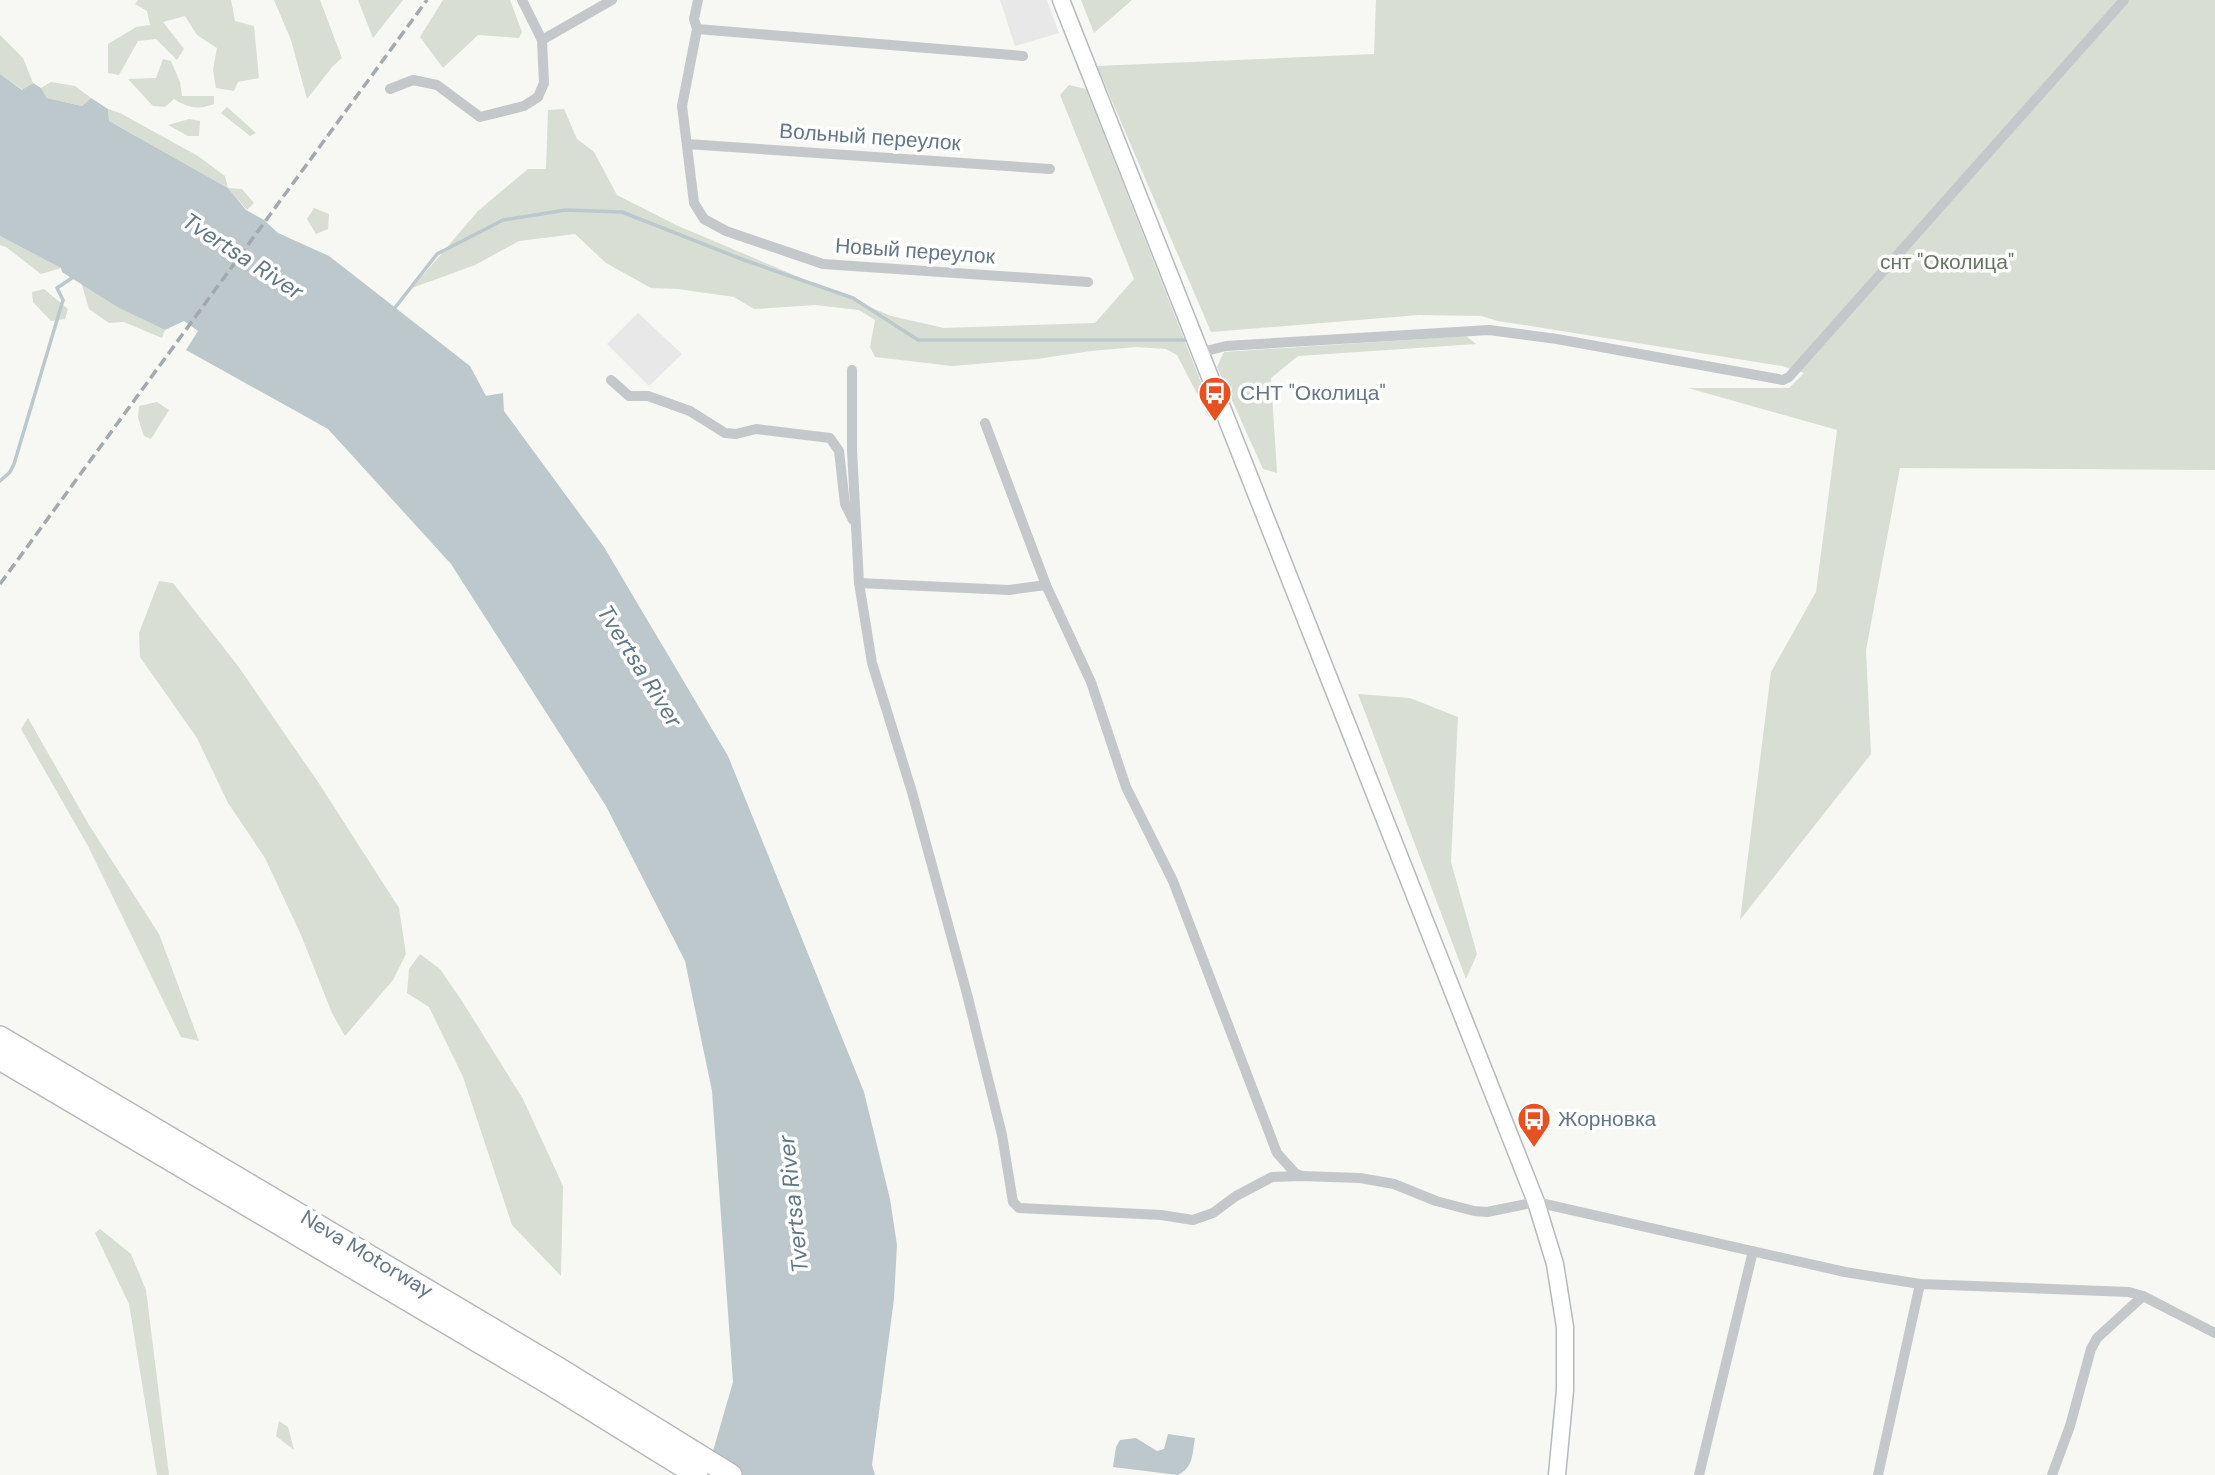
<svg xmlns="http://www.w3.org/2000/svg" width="2215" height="1475" viewBox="0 0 2215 1475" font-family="'DM Sans',sans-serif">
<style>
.built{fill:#e7e8e7}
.green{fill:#d8ded4}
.water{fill:#bcc8cc}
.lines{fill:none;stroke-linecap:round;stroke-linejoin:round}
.stream{stroke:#bcc8cc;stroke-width:3.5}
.secondary-casing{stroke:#b4babe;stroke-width:19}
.highway-casing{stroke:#b7babd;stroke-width:24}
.street{stroke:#c4c8cb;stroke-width:10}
.secondary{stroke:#fff;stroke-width:16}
.highway{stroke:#fff;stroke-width:21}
.rail{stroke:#a2a9af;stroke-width:3.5;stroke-dasharray:10 5;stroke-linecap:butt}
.labels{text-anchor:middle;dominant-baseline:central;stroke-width:7;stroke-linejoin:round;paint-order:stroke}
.street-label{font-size:21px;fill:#657785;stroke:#fff}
.park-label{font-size:21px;fill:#657760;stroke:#fff}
.poi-label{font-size:21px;fill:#657785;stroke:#fff;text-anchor:start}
.water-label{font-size:23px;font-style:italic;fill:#607882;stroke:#fff}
</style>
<rect width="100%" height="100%" fill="#f7f7f3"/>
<g class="built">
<path d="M1000,0H1047L1059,33L1015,46Z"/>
<path d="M638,313L682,354L649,386L607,344Z"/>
</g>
<g class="green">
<path d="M138,0H231L235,21L254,26L259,78L238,82L234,91L216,88L213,70L217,48L197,35L185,16L163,22L184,49L177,60L156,39L138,41L119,75L108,73V44L136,27L150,25L147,11L135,4Z"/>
<path d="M274,0H320L342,58L333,66L307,99L291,40Z"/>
<path d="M358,0H403L373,38Z"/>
<path d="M443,0H510L522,32L519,38L478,35L443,68L420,37Z"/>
<path d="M1081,0H1132L1094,33Z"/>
<path d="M1376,0H2215V470L1900,468L1866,650L1871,754L1740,920L1771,672L1816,592L1837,430L1688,388H1789L1804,373L1782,366L1498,321L1481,316L1419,315L1211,332L1097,66L1374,54Z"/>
<path d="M0,35L23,58L33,83L23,90L0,74Z"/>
<path d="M163,59L171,61L180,82L182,96H214V104C198,110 188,108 174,99L165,107L153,106L128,79L156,78Z"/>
<path d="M51,82L75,86L91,98L82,106L47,98L41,88Z"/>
<path d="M1069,85L1086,89L1213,413L1209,417L1177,355L1166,349L1136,347L1091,351L1037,359L952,366L875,357L870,347L875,320L859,310L815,305L754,309L734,297L678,289L651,288L606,263L575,234L519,241L475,265L412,288L478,211L528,169H546L548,110L564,109L577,139L594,152L617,195L676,225L891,316L944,328L1095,323L1134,279L1060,95Z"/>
<path d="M227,107L256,133L250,136L221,113Z"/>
<path d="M108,109L120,113L198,156L225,176L228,188L242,189L254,203L247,210L228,188L109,121Z"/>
<path d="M189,119L200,121L199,136H188L168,125Z"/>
<path d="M314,208L329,214L328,229L316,234L307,219Z"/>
<path d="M0,236L61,268L41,274L6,247L0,245Z"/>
<path d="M81,282L119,308L165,330L162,338L124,322L109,323L89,309Z"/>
<path d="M44,289L68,309L65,319L51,321L33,302L32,292Z"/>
<path d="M1466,336L1476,344L1298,356L1271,378L1277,473L1263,469L1217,367L1224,352Z"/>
<path d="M157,402L169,410L151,439L144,436L138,418L139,406Z"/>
<path d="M159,581L173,583L238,666L320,785L399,908L406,954L393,980L345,1036L332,1013L301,935L265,858L228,803L197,738L140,657L139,633Z"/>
<path d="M1358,694L1410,698L1458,717L1451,862L1477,954L1466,979Z"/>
<path d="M28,718L89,825L159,934L199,1041L181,1037L88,846L21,729Z"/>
<path d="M420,954L440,969L462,1001L523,1099L563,1186L561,1276L512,1225L463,1077L429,1007L407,993L409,969Z"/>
<path d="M100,1229L131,1254L146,1290L169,1475H157L129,1304L95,1233Z"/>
<path d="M279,1421L288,1427L294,1450L276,1436Z"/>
</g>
<g class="water">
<path d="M0,74L22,90L33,83L41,88L47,98L82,106L91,98L108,109L109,121L228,188L246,210L264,220L278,233L329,256L470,366L486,396L503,393L504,411L604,547L728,756L864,1092L890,1199L897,1245L894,1299L872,1465L875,1475H706L733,1382L712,1091L685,961L606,806L451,564L328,429L186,350L198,331L184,321L165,330L119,308L62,272L61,268L0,236Z"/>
<path d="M1168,1434L1195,1438C1192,1454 1194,1467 1178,1475L1113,1467L1116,1447L1120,1440L1136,1438L1157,1451L1164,1449Z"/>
</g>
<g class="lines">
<g class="stream">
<path d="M394,309L437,254L503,220L566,210L622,212L744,260L853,298L918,340H1189"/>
<path d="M0,481L10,472L14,464L63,300L57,288L72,278"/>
</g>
<defs>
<path id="secondary" d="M1061,0L1536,1202L1555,1264L1565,1327V1390L1557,1475"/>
<g id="highway">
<path d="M0,1037L558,1368L731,1475"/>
<path d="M0,1059L550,1384L697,1475"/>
</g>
</defs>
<use href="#secondary" class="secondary-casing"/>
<use href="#highway" class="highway-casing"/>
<g class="street">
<path d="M698,0L694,19L697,29L682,106L694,203L704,219L726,231L823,264L1088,282"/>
<path d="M697,29L1023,56"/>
<path d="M542,40L612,0"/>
<path d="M390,89L413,80L437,85L480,117L524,106L538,97L544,83L542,40L522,0"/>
<path d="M687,144L1050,169"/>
<path d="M1202,352L1226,346L1489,330L1557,339L1783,380L1789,377L2124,0"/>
<path d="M852,370V450L859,583L872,663L912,792L967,994L1002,1135L1013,1202L1019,1208L1161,1215L1193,1220L1213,1213L1236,1196L1272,1177L1301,1176L1360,1178L1394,1184L1436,1201L1474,1211L1487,1212L1536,1202L1845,1272L1920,1284L2129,1292L2143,1296L2215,1333"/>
<path d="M611,380L629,396H648L690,411L725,433L736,434L756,429L830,438L839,451L845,504L853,520"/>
<path d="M985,423L1046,585L1091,682L1126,787L1173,881L1277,1153L1295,1173L1301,1176"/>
<path d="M859,583L1009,590L1046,585"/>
<path d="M1699,1475L1753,1251"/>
<path d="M1878,1475L1920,1284"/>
<path d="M2052,1475L2070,1426L2091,1349L2097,1338L2143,1296"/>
</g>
<use href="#secondary" class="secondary"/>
<use href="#highway" class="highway"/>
<path class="rail" d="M0,584L427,0"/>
</g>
<defs>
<symbol id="bus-pin" viewBox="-11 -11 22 30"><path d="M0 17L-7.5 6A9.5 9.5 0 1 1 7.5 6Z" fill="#e75122" stroke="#fff"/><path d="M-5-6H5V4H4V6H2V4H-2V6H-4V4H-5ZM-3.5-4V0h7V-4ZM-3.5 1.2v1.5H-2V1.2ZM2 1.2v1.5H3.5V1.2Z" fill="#fff"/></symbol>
</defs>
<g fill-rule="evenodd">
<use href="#bus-pin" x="1196" y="374" width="38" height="52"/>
<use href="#bus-pin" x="1515" y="1100" width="38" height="52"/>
</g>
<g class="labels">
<g class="street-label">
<text transform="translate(870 137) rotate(4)">Вольный переулок</text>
<text transform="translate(915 251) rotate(4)">Новый переулок</text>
<text transform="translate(367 1254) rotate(31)">Neva Motorway</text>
</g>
<g class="park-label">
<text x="1947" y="262">снт "Околица"</text>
</g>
<g class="poi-label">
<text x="1240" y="393">СНТ "Околица"</text>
<text x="1558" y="1119">Жорновка</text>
</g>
<g class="water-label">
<text transform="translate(243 256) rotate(33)">Tvertsa River</text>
<text transform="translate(640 666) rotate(58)">Tvertsa River</text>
<text transform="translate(793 1204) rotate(-96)">Tvertsa River</text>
</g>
</g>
</svg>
